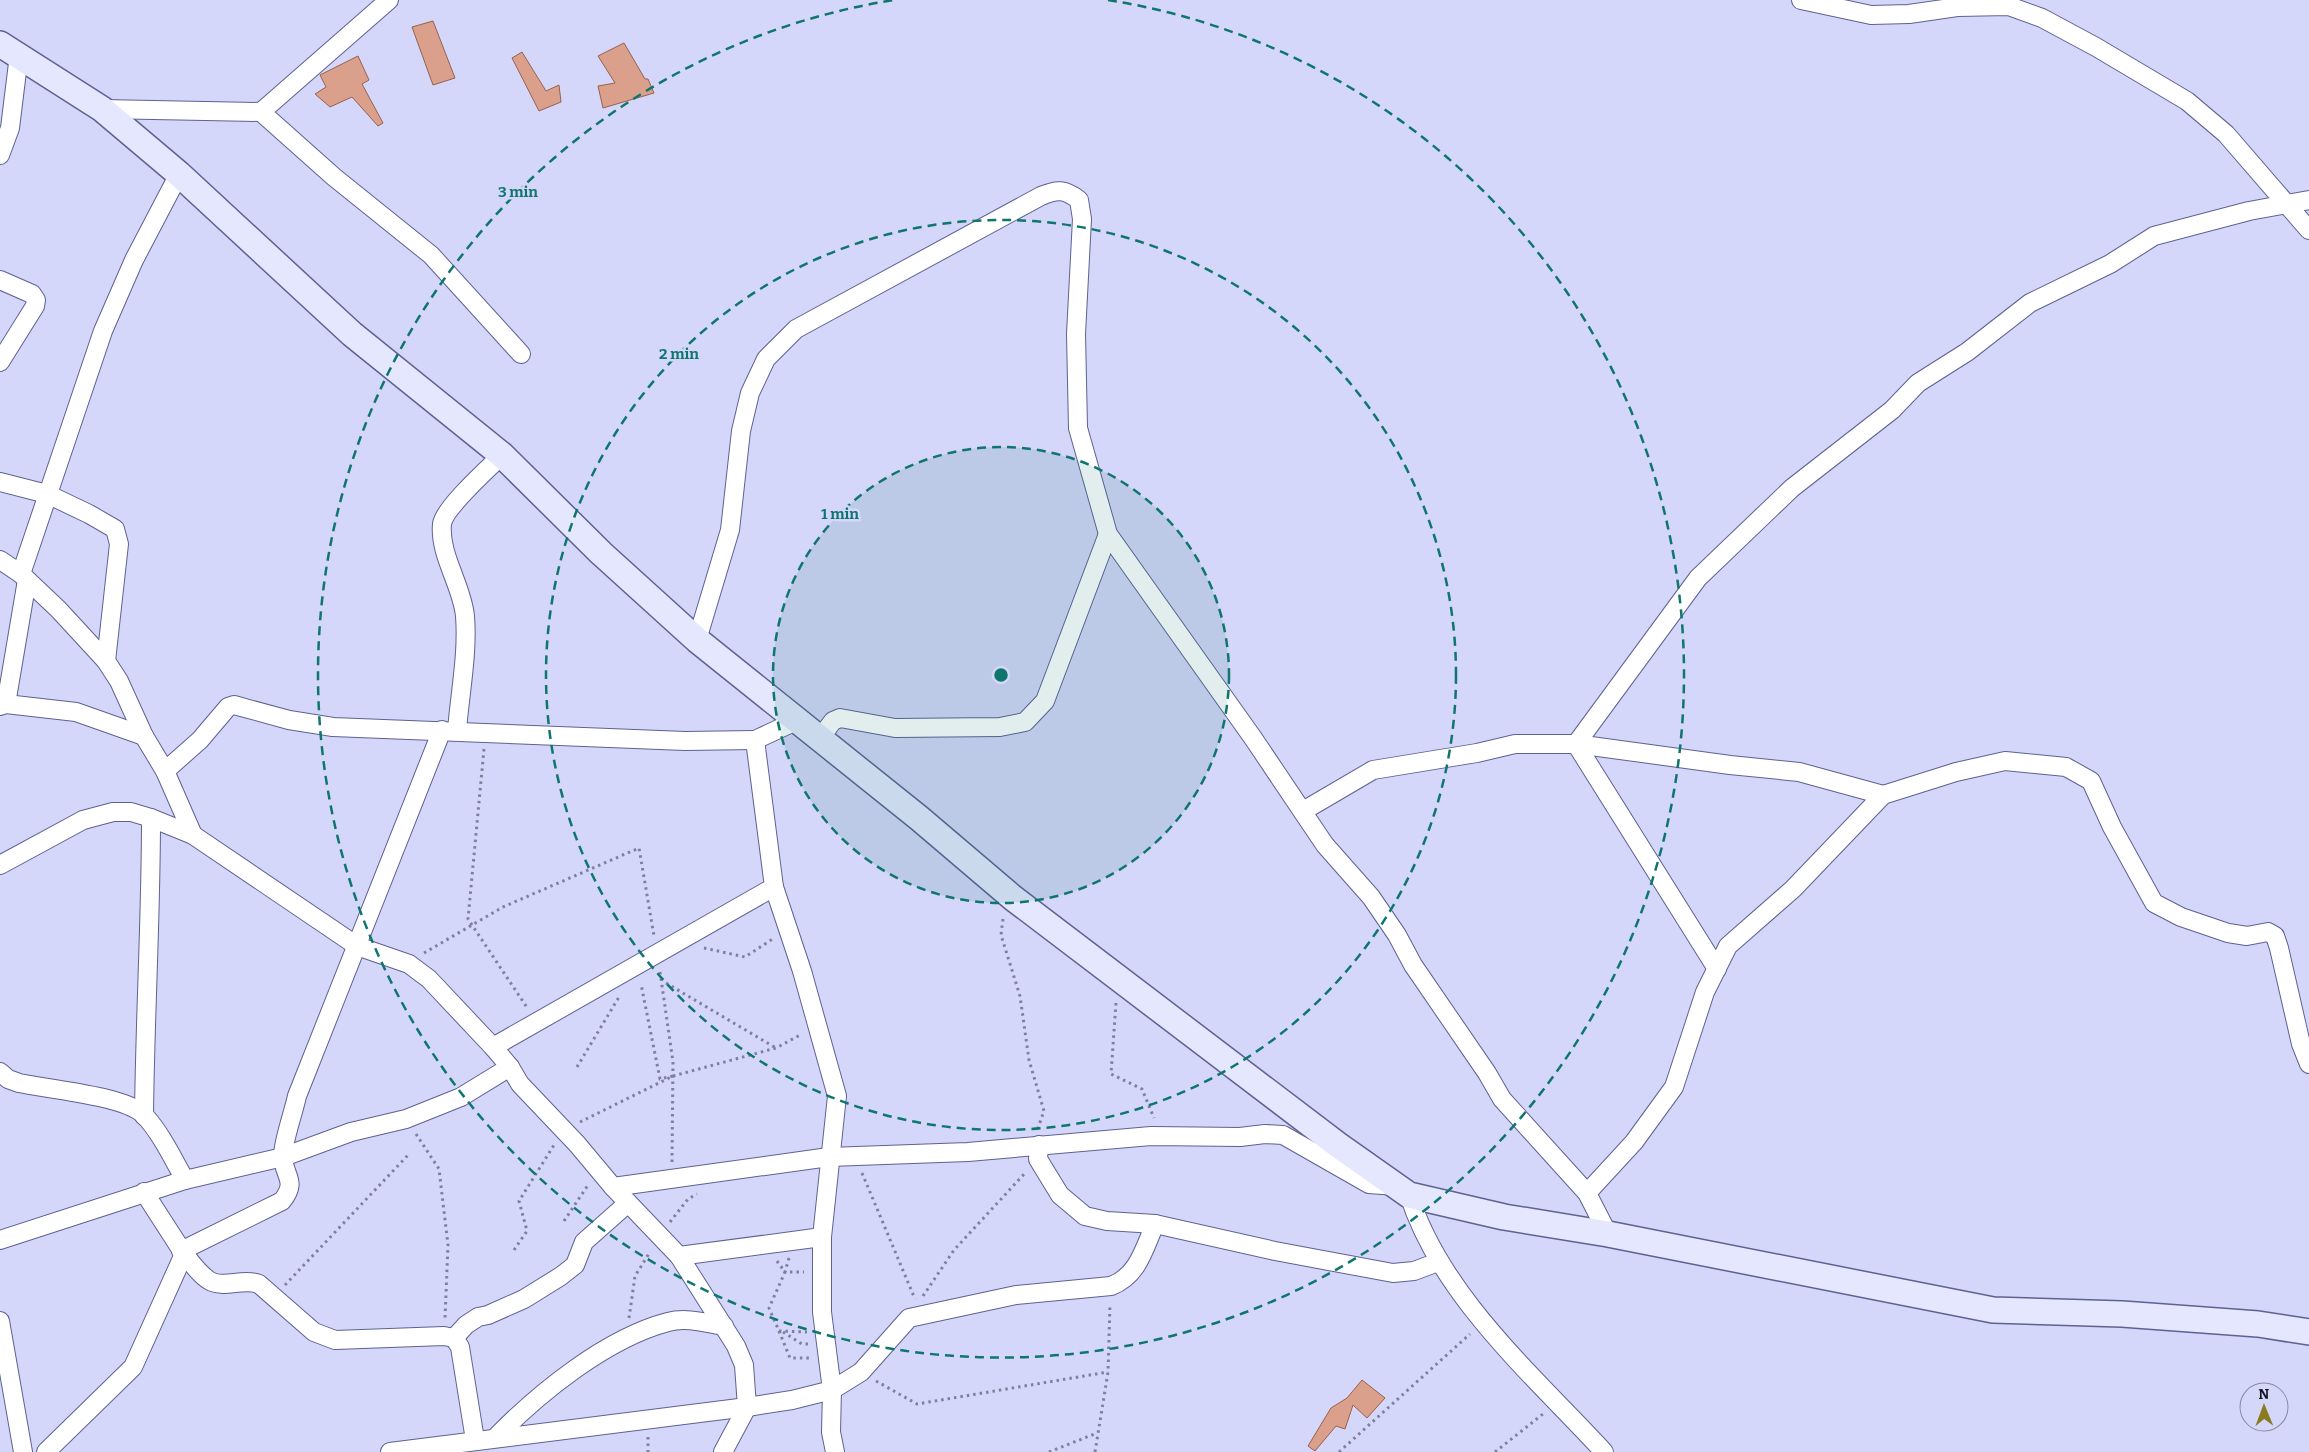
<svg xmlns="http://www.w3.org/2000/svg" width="2309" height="1452" viewBox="0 0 2309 1452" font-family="Bitter,serif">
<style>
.building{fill:#dba08c;stroke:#97614e}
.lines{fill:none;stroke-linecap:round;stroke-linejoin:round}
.street-casing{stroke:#5e6192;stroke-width:20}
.secondary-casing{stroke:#5e6192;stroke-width:28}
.path{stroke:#7f819c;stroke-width:3;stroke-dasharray:2.5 4;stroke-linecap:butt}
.street{stroke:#fff;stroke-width:18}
.secondary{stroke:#e5e7ff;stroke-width:25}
.ring{fill:none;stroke:#0f766e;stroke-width:2.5;stroke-dasharray:9 6}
.centre{fill:#0f766e;stroke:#d4d7f9;stroke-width:2.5}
.ring-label{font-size:15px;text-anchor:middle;font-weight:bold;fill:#0f766e;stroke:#d4d7f9;stroke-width:5;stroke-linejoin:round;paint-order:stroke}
</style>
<rect width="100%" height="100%" fill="#d4d7f9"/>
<g class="building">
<path d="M433,21L455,78L433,85L412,27Z"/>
<path d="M624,43L645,79H648L654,93L603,108L598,86L615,83L598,56Z"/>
<path d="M522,52L546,91L559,85L561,102L539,111L512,58Z"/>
<path d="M358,56L369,80L362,84L383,123L378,126L352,97L330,107L315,94L326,87L320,75Z"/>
<path d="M1362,1380L1385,1398L1367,1418L1353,1405L1345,1429L1336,1426L1315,1451L1308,1446L1331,1408L1347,1398Z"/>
</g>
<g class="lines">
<defs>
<g id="street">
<path d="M1801,0L1871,15L1909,14L1957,7L2009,6L2042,18L2096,47L2187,101L2226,134L2309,230"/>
<path d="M102,109L261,112L389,0"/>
<path d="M261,112L334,177L431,255L521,354"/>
<path d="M0,155L10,128L19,55"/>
<path d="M179,174L134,260L103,331L21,574L58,609L106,661L119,681L144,736L165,771L193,835"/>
<path d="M0,280L32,294L36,300L35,306L0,362"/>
<path d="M0,482L47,494L89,514L115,529L119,544L106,661"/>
<path d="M0,560L21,574"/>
<path d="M697,640L730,530L741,431L750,393L766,359L796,329L1041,196C1057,189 1065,189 1079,200L1082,219L1076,334L1078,428L1108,534L1253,738L1325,845L1371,897L1397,935L1413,965L1487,1073L1502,1099L1587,1193L1608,1234"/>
<path d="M6,704L27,580"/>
<path d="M0,706L6,704L76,712L144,736"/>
<path d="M457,730C460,693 468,653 465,616C462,585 439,555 442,524C444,508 489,468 502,455"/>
<path d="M820,738L833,721L840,718L895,728L1000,727L1025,722L1045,701L1108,534"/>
<path d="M1576,744L1698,578L1792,488L1892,410L1918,383L1967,352L2030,303L2110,264L2154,236L2249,211L2309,200"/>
<path d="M1576,744L1717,969"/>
<path d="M165,771L200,740L228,707L234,705L289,720L333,727L685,741L755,740"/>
<path d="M1303,811L1373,770L1477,753L1515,744H1576L1730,765L1799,772L1883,795"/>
<path d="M0,865L83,820L113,812H131L151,818L193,835L357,946L409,964L429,979L493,1047"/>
<path d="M774,887L802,971L837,1096L822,1237V1312L832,1390L831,1432L835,1452"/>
<path d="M510,1067L520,1084L577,1144L613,1187L679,1256L736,1346L744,1365L747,1407L723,1452"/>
<path d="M0,1072L8,1079L19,1083C48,1089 125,1096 144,1115C161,1133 173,1159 185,1180"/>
<path d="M144,1116C145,1016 151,918 151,818"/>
<path d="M1039,1145L1038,1159L1060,1195L1085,1216L1107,1221L1155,1224L1275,1251L1393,1273L1414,1271L1438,1262"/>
<path d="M613,1187L829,1157L968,1152L1151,1136L1240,1137L1265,1134L1283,1135L1369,1184L1396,1186"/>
<path d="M1587,1193L1634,1142L1674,1087L1705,992L1728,946L1793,889L1883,795L1956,772L2005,761L2066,767L2091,781L2112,827L2154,903L2181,917L2228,933L2247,936L2268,932L2275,936L2279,948L2301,1044L2309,1064"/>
<path d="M1409,1195C1441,1296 1534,1376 1604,1452"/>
<path d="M0,1240L185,1180L283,1157L351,1132L406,1119L461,1097L510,1067L493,1047L774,887L755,740L796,721"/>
<path d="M181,1251L282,1201C298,1181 284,1177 283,1157C282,1144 294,1111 297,1096L442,730"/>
<path d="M184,1254C192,1263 201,1277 212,1282C226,1288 243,1278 259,1284L314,1332L335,1340L444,1336L454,1338L460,1347L475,1440"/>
<path d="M679,1256L822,1237"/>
<path d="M0,1321L23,1452"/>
<path d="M454,1338L466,1325L478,1317L488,1315L524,1299L561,1276L575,1265L584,1242L628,1203"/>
<path d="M496,1437C540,1392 607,1338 668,1322C686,1317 706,1323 724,1326"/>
<path d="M46,1452L133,1367L184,1254L144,1192"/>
<path d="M390,1452L747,1407L792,1400L832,1390L861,1372L909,1318L1016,1295L1111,1286C1138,1276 1144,1249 1155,1224"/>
</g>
<path id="secondary" d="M0,44L102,109L179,174L352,334L502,455L601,553L697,640L919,818L1013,898L1338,1145L1409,1195L1504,1217L1608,1234L1993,1310L2122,1314L2258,1324L2309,1332"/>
</defs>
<use href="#street" class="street-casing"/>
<use href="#secondary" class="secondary-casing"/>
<g class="path">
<path d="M484,749L468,919L528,1009"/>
<path d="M1003,919L1001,935L1020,996L1029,1060L1044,1111L1038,1128"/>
<path d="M704,948L745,957L774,938"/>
<path d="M424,953L503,907L639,848L654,936"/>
<path d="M660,972L673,1062L672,1162"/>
<path d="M666,983L776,1048"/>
<path d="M1116,1003L1111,1074L1142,1089L1154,1118"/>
<path d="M577,1067L619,997"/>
<path d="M673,1076L776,1048L802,1034"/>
<path d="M580,1122L673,1076L660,1079L641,984"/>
<path d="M416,1134L439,1169L448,1245L445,1318"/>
<path d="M862,1173L915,1299"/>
<path d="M564,1221L588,1185"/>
<path d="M670,1222L688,1199L697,1194"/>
<path d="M514,1250L527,1231L519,1201L554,1145"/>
<path d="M789,1258L785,1272H804"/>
<path d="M777,1261L785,1272L769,1308L779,1331L807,1332"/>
<path d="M285,1285L410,1153"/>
<path d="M923,1296L954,1250L1026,1172"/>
<path d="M629,1318L635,1276L650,1252"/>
<path d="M779,1331L790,1358H810"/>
<path d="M783,1332L802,1344H808"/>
<path d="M876,1381L917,1404L1108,1372"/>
<path d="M648,1437V1452"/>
<path d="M1049,1452L1097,1433"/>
<path d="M1095,1452L1108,1372L1110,1304"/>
<path d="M1339,1452L1470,1334"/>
<path d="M1495,1452L1543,1414"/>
</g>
<use href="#street" class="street"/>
<use href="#secondary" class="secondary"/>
</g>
<circle cx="1001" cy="675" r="228" fill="#0f766e" fill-opacity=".12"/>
<g class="ring">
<circle cx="1001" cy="675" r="228"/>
<circle cx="1001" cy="675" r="455"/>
<path d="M1108 0A683 683 0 1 1 894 0"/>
</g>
<circle cx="1001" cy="675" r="8" class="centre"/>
<g class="ring-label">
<text x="518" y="197">3 min</text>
<text x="679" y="359">2 min</text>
<text x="840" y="519">1 min</text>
</g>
<g transform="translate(2264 1407) rotate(359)"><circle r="24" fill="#d4d7f9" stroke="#8789a5"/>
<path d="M0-4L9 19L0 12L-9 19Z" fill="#897b20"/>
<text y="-8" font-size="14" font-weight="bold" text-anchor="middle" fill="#131427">N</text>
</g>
</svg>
